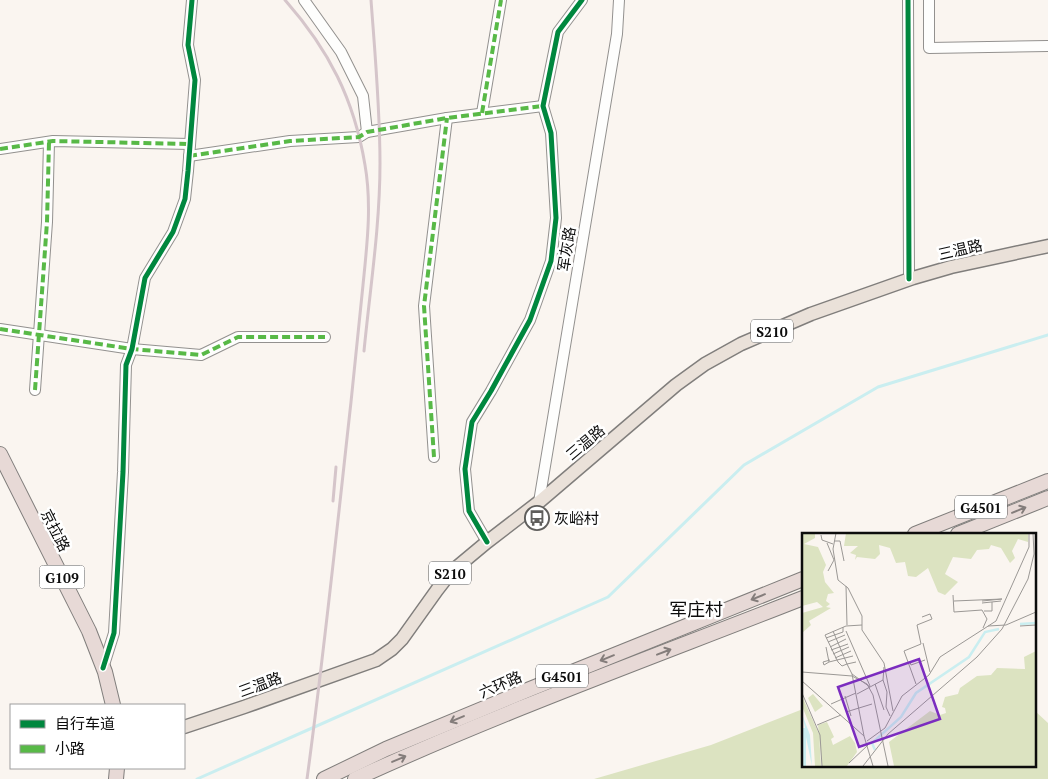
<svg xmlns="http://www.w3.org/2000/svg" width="1048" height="779" viewBox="0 0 1048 779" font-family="'PT Serif','Noto Sans SC',serif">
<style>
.forest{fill:#dce3c1}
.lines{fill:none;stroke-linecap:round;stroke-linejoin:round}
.stream{stroke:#caeef0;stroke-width:3}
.minor-casing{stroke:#93918f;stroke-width:12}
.major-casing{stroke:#807e7c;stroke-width:15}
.highway-casing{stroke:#807e7c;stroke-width:16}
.minor{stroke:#fefefd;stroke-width:10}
.major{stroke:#eae1d9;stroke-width:12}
.highway{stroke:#e7d9d6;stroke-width:14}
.rail{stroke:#d5c5ca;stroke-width:3}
.quiet{stroke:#58b947;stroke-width:4;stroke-dasharray:8 4;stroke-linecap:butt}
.cycleway-casing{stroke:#fff;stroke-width:8}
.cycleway{stroke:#00873e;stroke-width:5}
.oneway{stroke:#847d7b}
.labels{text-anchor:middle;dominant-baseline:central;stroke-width:5;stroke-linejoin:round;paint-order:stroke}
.shield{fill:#fff;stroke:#555;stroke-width:1}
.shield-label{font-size:14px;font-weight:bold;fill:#0c0c0c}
.street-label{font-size:15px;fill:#0c0c0c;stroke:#fff}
.poi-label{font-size:15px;fill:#0c0c0c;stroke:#fff;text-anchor:start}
.quarter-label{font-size:18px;fill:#0c0c0c;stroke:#fff}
.inset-river{fill:none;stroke:#caeef0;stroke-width:2.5}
.inset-road{fill:none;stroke:#9b9895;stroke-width:1}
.view{fill:#7b2cbf;fill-opacity:0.15;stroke:#7b2cbf;stroke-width:2.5}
.inset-edge{fill:none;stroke:#0c0c0c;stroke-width:2.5}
</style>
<rect width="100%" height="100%" fill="#faf5f0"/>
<path class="forest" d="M803,709V765H1034V710L1048,723V779H594L711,745Z"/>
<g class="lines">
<path class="stream" d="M197,779L608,597L744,465L878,387L1048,335"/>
<defs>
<g id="minor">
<path d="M304,0L341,52L363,96L367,132"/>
<path d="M908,0L909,279"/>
<path d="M929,0V48L1048,46"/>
<path d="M482,113L501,0"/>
<path d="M0,149L53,141L190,144"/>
<path d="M189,156L290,141L359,137L367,132L447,118L543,106"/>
<path d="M0,329L132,349L201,355L238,337H325"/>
<path d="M35,390L47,222L49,142"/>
<path d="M434,457L424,306L447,118"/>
<path d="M539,502L617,34L619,0"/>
<path d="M487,542L469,511L465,469L472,422L491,391L530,320L551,261L556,218L551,133L543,106L558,32L582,0"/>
<path d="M103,668L114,633L123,472L126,365L132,349L145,278L173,232L185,199L188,171L195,80L188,45L192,0"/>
</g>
<path id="major" d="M184,727L244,707L376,660L392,649L402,639L437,590L451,572L487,542L539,502L676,385L705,364L741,344L811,314L913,278L951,267L1048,246"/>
<g id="highway">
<path d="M0,454L89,631L105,672L113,705"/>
<path d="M915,534L1048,481"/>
<path d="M958,534L1048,498"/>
<path d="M116,779L117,768"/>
<path d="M324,779L386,749L530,689L803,579"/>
<path d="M355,779C501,712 653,657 803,598"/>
</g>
</defs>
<use href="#minor" class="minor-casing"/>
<use href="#major" class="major-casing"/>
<use href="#highway" class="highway-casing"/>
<use href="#minor" class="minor"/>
<use href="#major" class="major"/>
<use href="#highway" class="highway"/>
<g class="rail">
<path d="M285,0C329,50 354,99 365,165C372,205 367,245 363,285C359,324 355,363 351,402C337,528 324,654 307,779"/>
<path d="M364,351C370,289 380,226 380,163C380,108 375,54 371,0"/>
<path d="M333,501L336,467"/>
</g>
<g class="quiet">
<path d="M482,113L501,0"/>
<path d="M0,149L53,141L190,144"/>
<path d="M189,156L290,141L359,137L367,132L447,118L543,106"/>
<path d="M0,329L132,349L201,355L238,337H325"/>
<path d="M35,390L47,222L49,142"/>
<path d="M434,457L424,306L447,118"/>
</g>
<defs>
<g id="cycleway">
<path d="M908,0L909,279"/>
<path d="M487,542L469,511L465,469L472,422L491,391L530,320L551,261L556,218L551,133L543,106L558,32L582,0"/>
<path d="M103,668L114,633L123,472L126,365L132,349L145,278L173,232L185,199L188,171L195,80L188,45L192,0"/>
</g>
</defs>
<use href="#cycleway" class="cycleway-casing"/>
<use href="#cycleway" class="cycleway"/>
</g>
<defs><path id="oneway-shaft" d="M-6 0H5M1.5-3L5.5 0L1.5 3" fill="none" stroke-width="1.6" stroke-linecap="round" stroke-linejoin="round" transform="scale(1.25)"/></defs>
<g class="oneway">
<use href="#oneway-shaft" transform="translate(1019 510) rotate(-22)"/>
<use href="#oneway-shaft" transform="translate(758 597) rotate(158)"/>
<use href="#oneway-shaft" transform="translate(664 652) rotate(-21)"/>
<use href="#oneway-shaft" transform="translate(607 658) rotate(158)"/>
<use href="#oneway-shaft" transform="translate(457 719) rotate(157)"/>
<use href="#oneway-shaft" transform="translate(399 759) rotate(-23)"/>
</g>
<defs>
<symbol id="bus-ring" viewBox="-11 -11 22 22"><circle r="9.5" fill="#fff" stroke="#5f5e5c" stroke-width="1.5"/><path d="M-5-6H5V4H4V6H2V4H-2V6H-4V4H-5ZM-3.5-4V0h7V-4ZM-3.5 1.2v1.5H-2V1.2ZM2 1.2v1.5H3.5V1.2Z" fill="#5f5e5c"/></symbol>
</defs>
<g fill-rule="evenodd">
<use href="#bus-ring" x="523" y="504" width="28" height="28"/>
</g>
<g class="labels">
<g class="shield">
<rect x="751" y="319.5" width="42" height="23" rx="4"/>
<rect x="955" y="495.5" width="52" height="23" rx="4"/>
<rect x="429" y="561.5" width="42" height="23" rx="4"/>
<rect x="39.5" y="565.5" width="45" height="23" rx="4"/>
<rect x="536" y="664.5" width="52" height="23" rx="4"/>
</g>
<g class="shield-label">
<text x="772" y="331">S210</text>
<text x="981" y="507">G4501</text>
<text x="450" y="573">S210</text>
<text x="62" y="577">G109</text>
<text x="562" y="676">G4501</text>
</g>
<g class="street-label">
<text transform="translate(566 249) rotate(-81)">军灰路</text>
<text transform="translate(960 249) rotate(-13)">三温路</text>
<text transform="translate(585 442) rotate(-40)">三温路</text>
<text transform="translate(56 530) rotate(63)">京拉路</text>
<text transform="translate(260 684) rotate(-20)">三温路</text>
<text transform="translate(500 684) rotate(-23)">六环路</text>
</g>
<g class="poi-label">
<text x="554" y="518">灰峪村</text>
</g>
<g class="quarter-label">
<text x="696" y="609">军庄村</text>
</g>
</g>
<g transform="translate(802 533)">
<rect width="234" height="234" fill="#faf5f0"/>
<path d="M0,0H13V5L2,11L16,14L24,32L21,39L23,49L32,60L26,61L24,68L28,71L24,74L29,75L7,88L9,92L0,100V80L21,74L15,69L0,73ZM44,0H226V9L216,6L210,18L213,25L208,30L199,15L189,12L187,16L175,17L169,26L151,24L143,41L156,49L143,62L136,59L126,35L114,44L106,43L103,29L94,30L88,15L77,12L78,21L73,26L55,24L53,27L54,22L48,20L56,13H42ZM234,118V233H92L87,209L128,178L138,182L144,180L143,175L140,174L143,164L156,161L158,155L175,143L189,142L195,135L223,136L222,124ZM11,161L21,173L13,179L6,165ZM0,163L17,201L19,233H13L11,200L0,173ZM25,189L32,204L29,206L31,212L48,203L53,210L55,219L45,233H20L16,192Z" fill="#dce3c1"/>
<path d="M0,181L8,202L10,233L4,204V233H0V195H3Z" fill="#caeef0"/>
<path class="inset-river" d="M218,91L234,90M73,217L70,210L99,184L114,160L167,124L183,99L197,96"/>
<path class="inset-road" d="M34,0L31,16L36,47L46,55L60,83V97L82,130L91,178M19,2L20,7L31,11M32,8H38L42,28M25,10L32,27L26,38M44,53L45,92M151,62L152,79L180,77L185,86L181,95M152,68L200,66L180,68M180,70L199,68M182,78H190V69M60,92L44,93L23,102L36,129L40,133L45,131L50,141L68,154M186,93L204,92L234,79M218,93L234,92M31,98L45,131L54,129M44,98L68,153M24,105L41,99V94M26,109L43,102M121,110L128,139M24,114L27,129L51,123M28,114L44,106M29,117L46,111M31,121L47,114M33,125L49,118M27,129L22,132L21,129L28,127M108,129L109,132L123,127M82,134L81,147L85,159L84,174L88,183M0,139L50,143L65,151L71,162L86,233M50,141L62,203M0,148L62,203L71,233M73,151L82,177M114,151L102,118L119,111L115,92L130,86L128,81L120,84M0,160L18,202L20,233M55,161L81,147M43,163L49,183M29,171L54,160M44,179L70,171M15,192L39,182M65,208L83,195L100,163L127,142L138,124L194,88L227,14V0M47,230L66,212M61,233L86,201L175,124L200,96L226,46L232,21L231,0"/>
<path class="view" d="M117,126L138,186L57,214L36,154Z"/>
<rect width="234" height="234" class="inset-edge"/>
</g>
<rect x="10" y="704" width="175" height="65" fill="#ffffff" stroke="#9e9e9e"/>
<rect x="20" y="720" width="25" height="8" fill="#00873e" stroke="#9e9e9e"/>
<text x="55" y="729" font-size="15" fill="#0c0c0c">自行车道</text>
<rect x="20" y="745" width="25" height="8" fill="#58b947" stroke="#9e9e9e"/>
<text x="55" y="754" font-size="15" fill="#0c0c0c">小路</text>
</svg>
